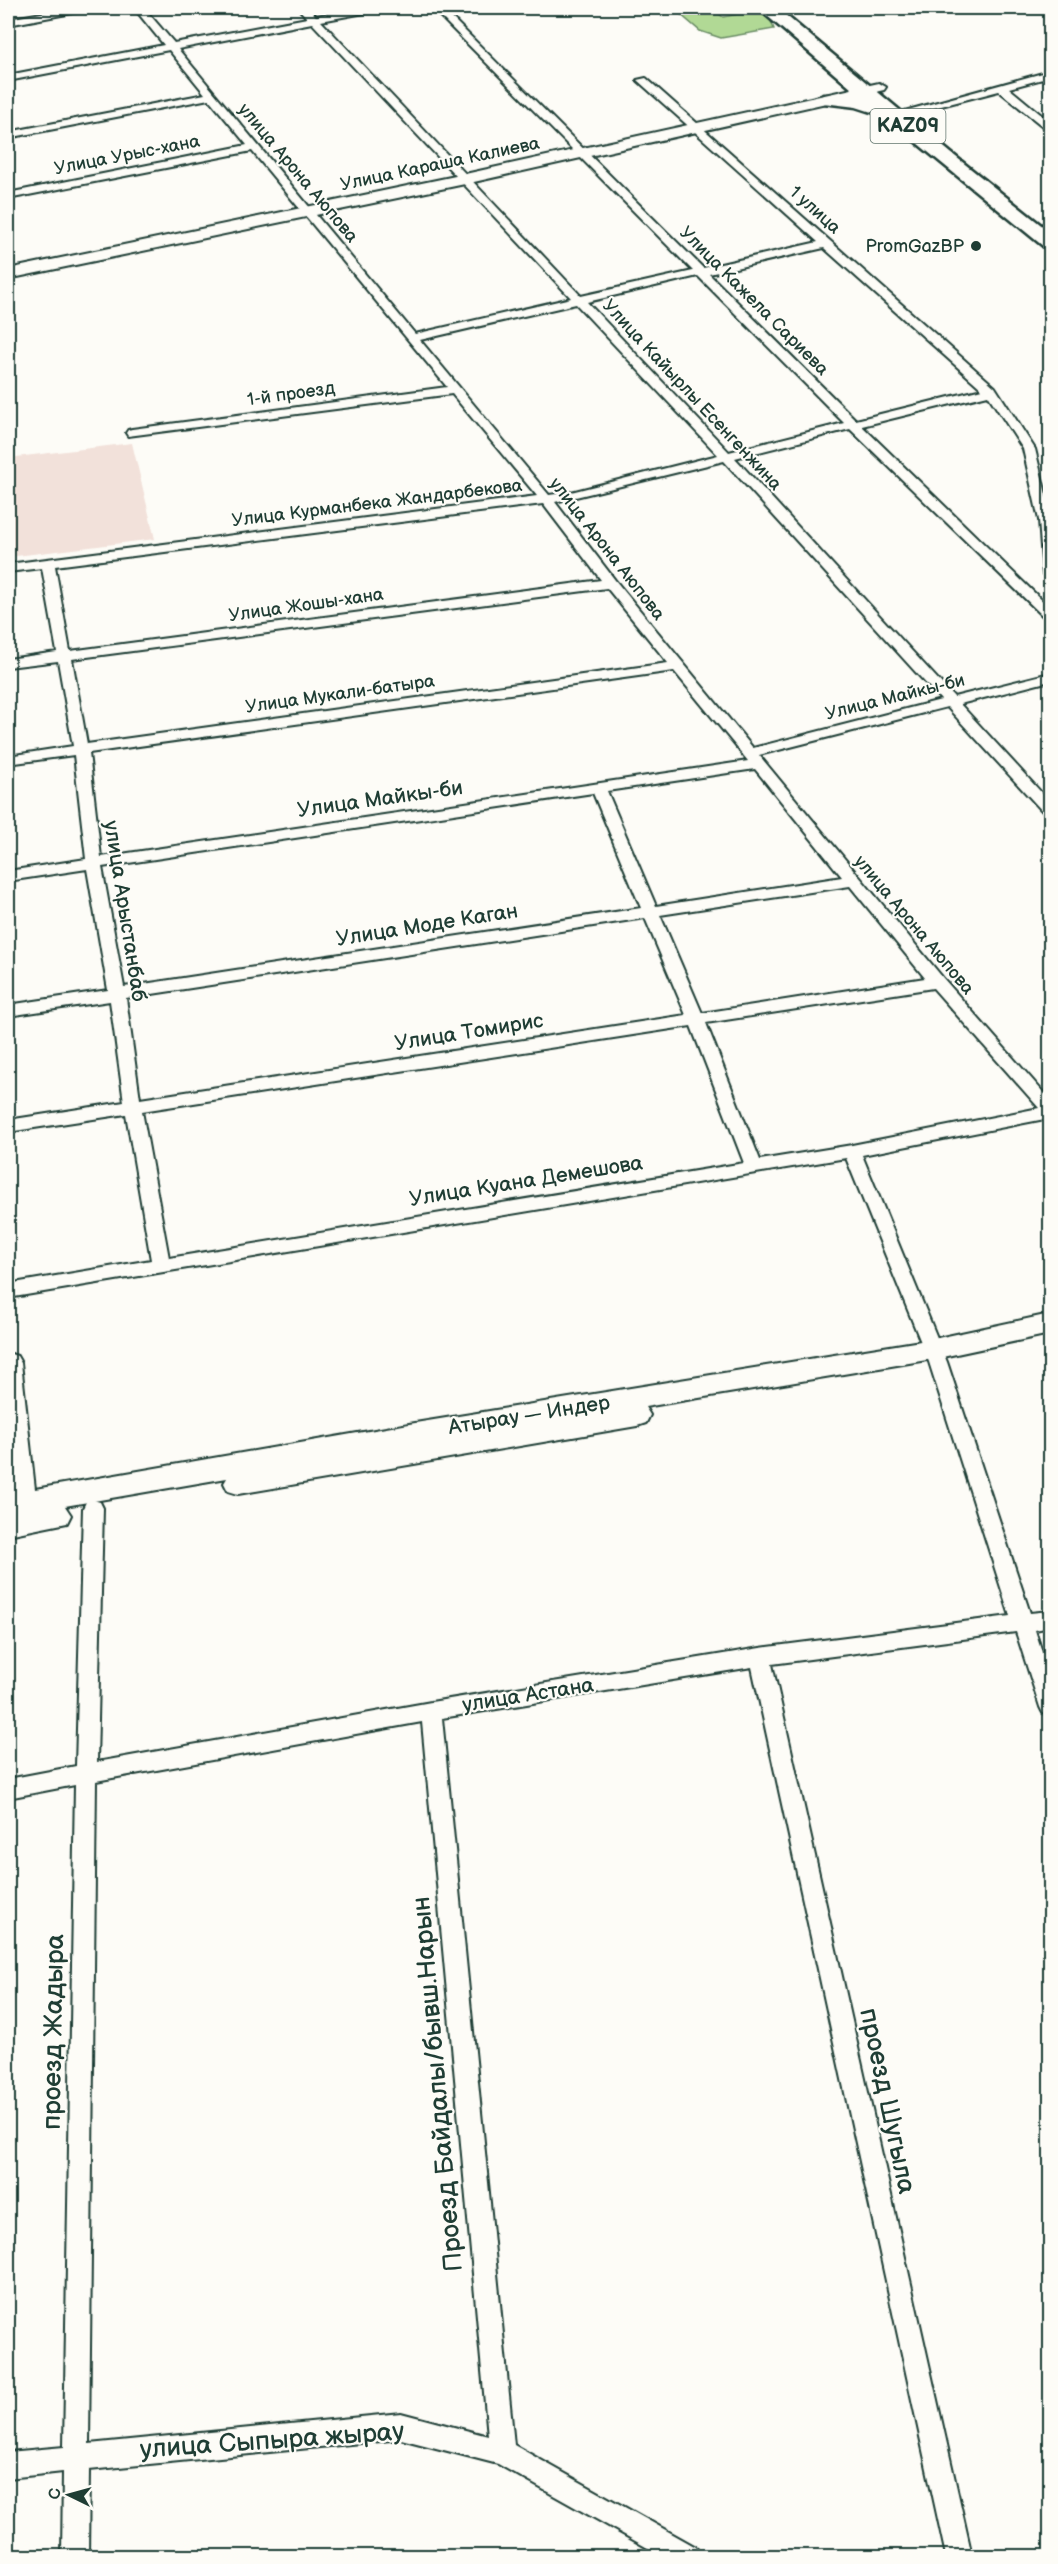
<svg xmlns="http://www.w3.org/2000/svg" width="1058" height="2564" viewBox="0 0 1058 2564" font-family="'Balsamiq Sans',sans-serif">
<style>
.built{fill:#f2e1da}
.green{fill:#b1d995;stroke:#688b64;stroke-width:1.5}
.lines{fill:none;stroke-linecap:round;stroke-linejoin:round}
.street-casing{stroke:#1f3d34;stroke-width:4}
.secondary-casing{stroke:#1f3d34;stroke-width:4}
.highway-casing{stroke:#1f3d34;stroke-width:5}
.street{fill:#fdfcf7;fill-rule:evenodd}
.secondary{fill:#fdfcf7;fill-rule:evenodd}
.highway{fill:#fdfcf7;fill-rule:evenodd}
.poi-dot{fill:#1f3d34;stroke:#fdfcf7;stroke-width:2}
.labels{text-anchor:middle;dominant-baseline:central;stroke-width:4.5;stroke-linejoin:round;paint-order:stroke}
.far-street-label{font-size:18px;fill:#1f3d34;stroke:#fdfcf7}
.far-poi-label{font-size:18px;fill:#1f3d34;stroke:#fdfcf7;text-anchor:end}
.shield{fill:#fdfcf7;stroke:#62766e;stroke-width:1.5}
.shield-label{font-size:20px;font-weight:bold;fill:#1f3d34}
.street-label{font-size:21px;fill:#1f3d34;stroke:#fdfcf7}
.near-street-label{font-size:26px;fill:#1f3d34;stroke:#fdfcf7}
</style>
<rect width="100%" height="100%" fill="#fdfcf7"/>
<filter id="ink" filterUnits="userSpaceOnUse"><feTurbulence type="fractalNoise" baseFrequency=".0167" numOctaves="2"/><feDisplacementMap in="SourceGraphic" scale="12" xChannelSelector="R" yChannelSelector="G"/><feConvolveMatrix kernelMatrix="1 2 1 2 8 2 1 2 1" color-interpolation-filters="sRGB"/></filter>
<g filter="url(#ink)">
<path class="built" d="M132,443L155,539L8,557V458Z"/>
<path class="green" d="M673,8H711L723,17L759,10L770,19L774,29L721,38L700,31Z"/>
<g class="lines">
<defs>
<g id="street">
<path d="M70,8H88L83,11L8,25V19Z"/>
<path d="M134,8H144L174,43L307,18L298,8H308L316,16L362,8H380L375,11L321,21L581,296L693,271L432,8H442L703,268L818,242L637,80L646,78L995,387L1035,449L1050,511V578L1043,574L1039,520L1023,449L988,395L862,426L1050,608V619L1045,618L850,429L735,458L954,697L1050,673V681L960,704L1050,802V816L1045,814L947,707L759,755L943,978L1050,1100V1118L862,1155L947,1362L1030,1613L1050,1611V1627L1035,1630L1050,1677V1716L1043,1713L1040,1707L1016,1632L772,1664L972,2556H946L752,1667L442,1718L514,2445L696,2547L700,2556H662L498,2464L401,2439L89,2470L88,2556H62L63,2472L8,2478V2452L64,2447L75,1785L8,1798V1779L76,1766L83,1508L86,1502L93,1500L100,1502L103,1508L97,1762L431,1702L760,1648L1010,1616L929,1362L846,1158L8,1298V1284L151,1260L126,1114L8,1132V1120L124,1102L110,1001L8,1016V1005L108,990L87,869L8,881V871L86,859L74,755L8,764V756L73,746L58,661L8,667V659L57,652L42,568L8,572V564L537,496L452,394L128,436L126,433L128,430L132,429L447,387L252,151L8,199V193L247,145L209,99L8,138V132L205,94L169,50L8,81V75L164,45ZM312,23L571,298L415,334L178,49ZM824,248L982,389L856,420L709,274ZM698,276L844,423L729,452L587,302ZM576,304L718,455L571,492L549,495L420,340ZM724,461L941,700L753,748L615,580L555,502ZM543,504L601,580L70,651L55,566ZM607,588L668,663L87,744L72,659ZM674,671L748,761L101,857L89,753ZM755,769L842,877L656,906L607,791ZM593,793L641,908L124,987L102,867ZM850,886L925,978L702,1013L660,915ZM645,918L686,1015L140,1099L126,998ZM933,988L1039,1108L852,1145L760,1160L706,1023ZM691,1026L744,1163L169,1258L142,1111ZM422,1722L488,2436L401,2413L89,2444L96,1781Z"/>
<path d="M1050,71V77L1009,88L1050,122V130L1046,129L999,91L895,118L890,115Z"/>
</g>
<g id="secondary">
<path d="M879,83L886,87L884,90L465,184L8,279V269L465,174Z"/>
<path d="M1050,1314V1334L933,1359L645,1407L650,1415L646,1423L637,1426L238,1494L228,1491L224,1483L227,1478L65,1506L71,1515L67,1523L8,1535V1353L17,1356L21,1363L35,1489L409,1424L933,1339Z"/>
</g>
<path id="highway" d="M758,8H777L951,153L1050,232V248L1043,246L884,116L856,107L823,103L820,99L823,95H859Z"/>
</defs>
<use href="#street" class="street-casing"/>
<use href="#secondary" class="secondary-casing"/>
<use href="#highway" class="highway-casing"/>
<use href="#street" class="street"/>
<use href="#secondary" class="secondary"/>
<use href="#highway" class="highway"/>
</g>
</g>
<circle class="poi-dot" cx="976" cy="246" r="6"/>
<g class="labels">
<g class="far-street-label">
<text transform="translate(127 155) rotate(-11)">Улица Урыс-хана</text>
<text transform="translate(440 164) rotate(-12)">Улица Караша Калиева</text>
<text transform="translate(298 173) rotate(50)">улица Арона Аюпова</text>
<text transform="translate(815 210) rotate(42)">1 улица</text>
<text transform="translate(754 301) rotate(45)">Улица Кажела Сариева</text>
<text transform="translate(291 394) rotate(-8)">1-й проезд</text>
<text transform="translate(692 395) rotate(47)">Улица Кайырлы Есенгенжина</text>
<text transform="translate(377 503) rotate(-7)">Улица Курманбека Жандарбекова</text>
<text transform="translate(607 549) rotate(52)">улица Арона Аюпова</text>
<text transform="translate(306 605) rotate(-8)">Улица Жошы-хана</text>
<text transform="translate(340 694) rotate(-8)">Улица Мукали-батыра</text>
<text transform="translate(895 697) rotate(-14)">Улица Майкы-би</text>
<text transform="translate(914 925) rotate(50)">улица Арона Аюпова</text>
</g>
<g class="far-poi-label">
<text x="964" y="246">PromGazBP</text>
</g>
<rect class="shield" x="870.5" y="109" width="75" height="34" rx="4.5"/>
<g class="shield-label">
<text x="908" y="126">KAZ09</text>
</g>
<g class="street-label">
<text transform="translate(380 799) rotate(-8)">Улица Майкы-би</text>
<text transform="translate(125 911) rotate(81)">улица Арыстанбаб</text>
<text transform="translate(427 925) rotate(-9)">Улица Моде Каган</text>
<text transform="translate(469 1032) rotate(-9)">Улица Томирис</text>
<text transform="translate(526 1181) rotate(-9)">Улица Куана Демешова</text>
<text transform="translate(529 1415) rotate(-9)">Атырау — Индер</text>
<text transform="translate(528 1695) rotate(-9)">улица Астана</text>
</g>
<g class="near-street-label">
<text transform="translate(54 2032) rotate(-89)">проезд Жадыра</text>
<text transform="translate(438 2084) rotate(-95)">Проезд Байдалы/бывш.Нарын</text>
<text transform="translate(887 2101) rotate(78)">проезд Шугыла</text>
<text transform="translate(272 2441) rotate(-4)">улица Сыпыра жырау</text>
</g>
</g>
<rect width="1058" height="2564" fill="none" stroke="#fdfcf7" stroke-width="30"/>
<rect x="15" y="15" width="1028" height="2534" fill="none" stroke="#1f3d34" stroke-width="2" filter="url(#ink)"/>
<g transform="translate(69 2495) rotate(275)" stroke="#fdfcf7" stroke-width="4.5" paint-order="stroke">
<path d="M0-4.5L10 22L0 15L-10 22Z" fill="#1f3d34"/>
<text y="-9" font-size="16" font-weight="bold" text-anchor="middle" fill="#1f3d34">С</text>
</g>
</svg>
